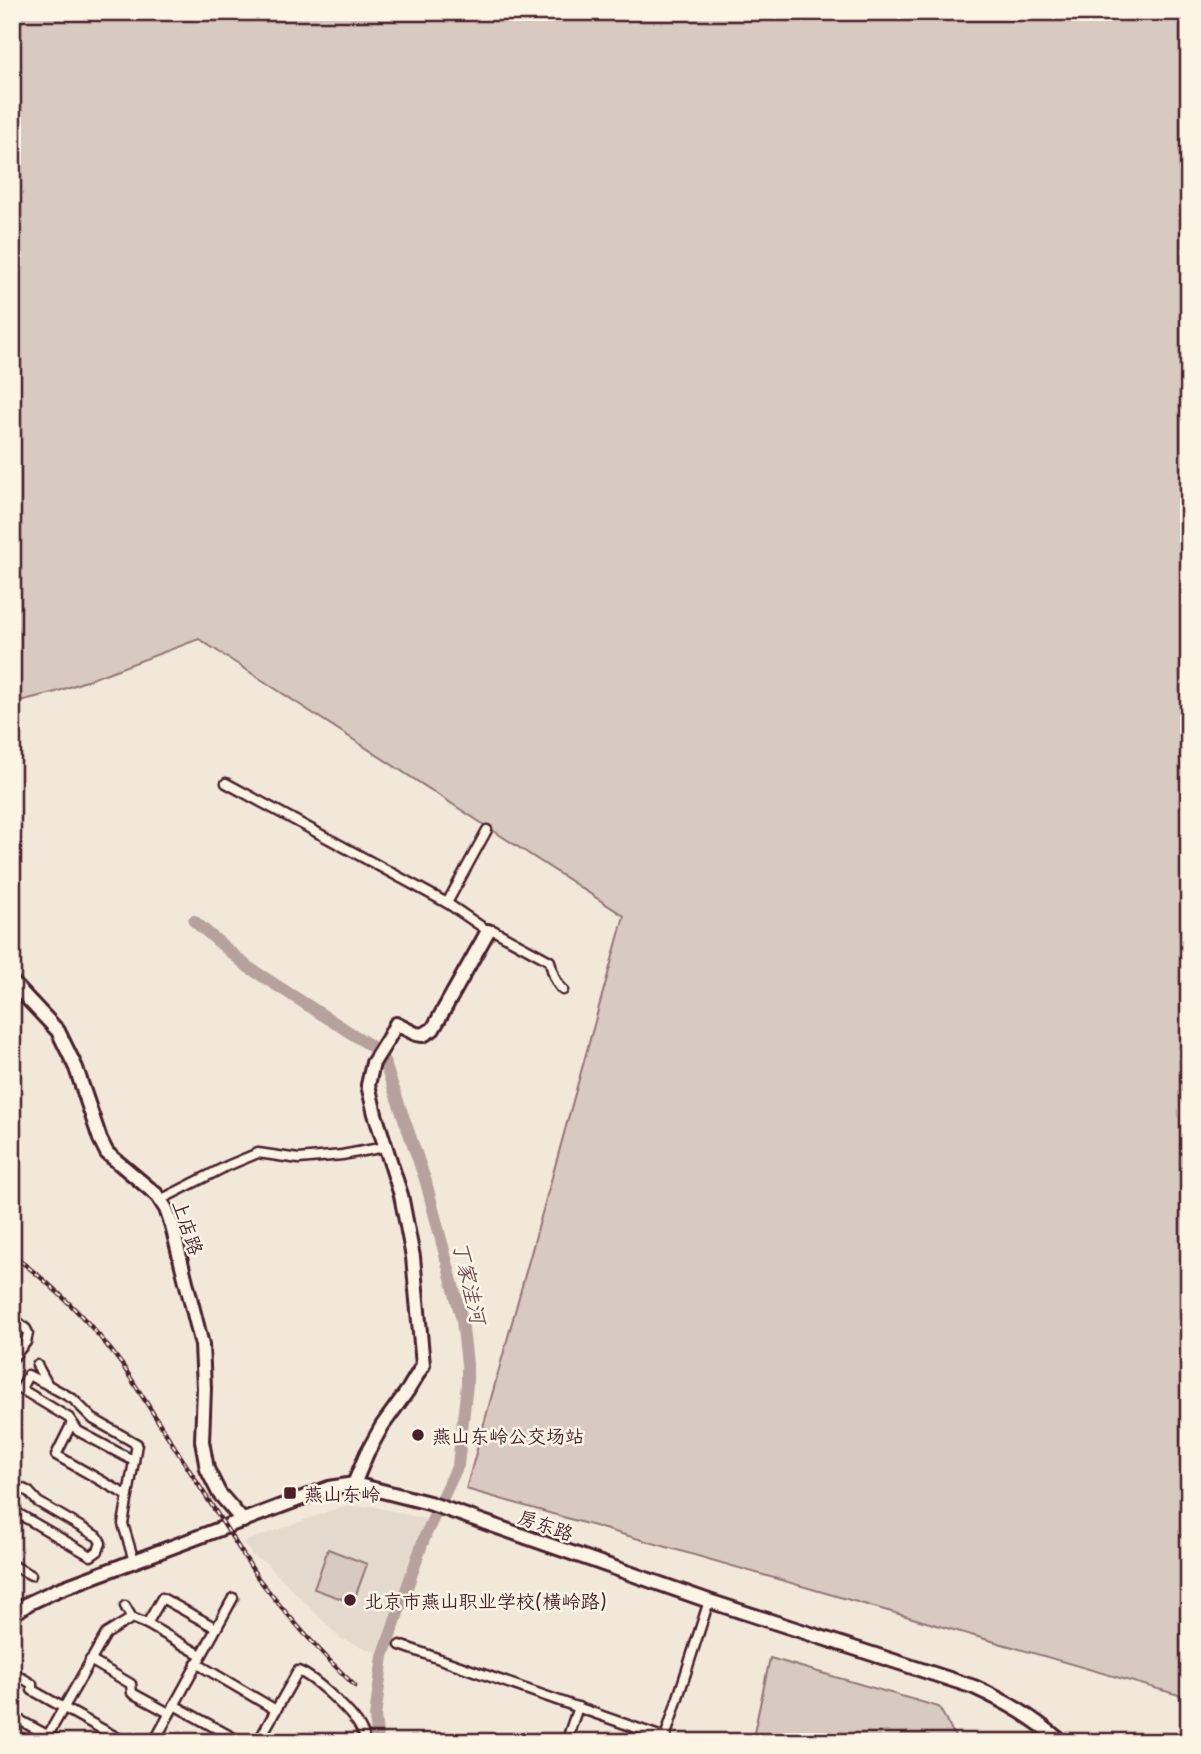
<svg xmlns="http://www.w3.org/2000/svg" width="1201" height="1754" viewBox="0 0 1201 1754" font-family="'Playpen Sans','LXGW WenKai TC',sans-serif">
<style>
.built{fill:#e4d9cd}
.green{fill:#d8cac0;stroke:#917476;stroke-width:2}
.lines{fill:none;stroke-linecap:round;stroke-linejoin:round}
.river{stroke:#b6a19c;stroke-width:12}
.street-casing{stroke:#4a1f2b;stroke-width:13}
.secondary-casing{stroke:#4a1f2b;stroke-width:18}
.street{stroke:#fcf5e5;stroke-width:8}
.secondary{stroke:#fcf5e5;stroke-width:12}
.rail-casing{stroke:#4a1f2b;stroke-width:4.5}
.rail{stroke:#fcf5e5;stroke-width:2;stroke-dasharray:5;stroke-linecap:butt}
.poi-dot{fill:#4a1f2b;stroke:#fcf5e5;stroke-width:2.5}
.labels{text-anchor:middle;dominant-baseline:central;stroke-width:5;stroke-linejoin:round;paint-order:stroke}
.street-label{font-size:19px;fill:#4a1f2b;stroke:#fcf5e5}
.poi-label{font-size:19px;fill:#4a1f2b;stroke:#fcf5e5;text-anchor:start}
.water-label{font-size:21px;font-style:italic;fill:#704c53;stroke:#fcf5e5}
</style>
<rect width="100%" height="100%" fill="#f1e8da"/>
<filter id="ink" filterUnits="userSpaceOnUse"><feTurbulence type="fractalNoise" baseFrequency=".0143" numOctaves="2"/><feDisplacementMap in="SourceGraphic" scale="14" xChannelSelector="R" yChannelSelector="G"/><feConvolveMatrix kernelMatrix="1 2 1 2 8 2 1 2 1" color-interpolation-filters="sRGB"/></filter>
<g filter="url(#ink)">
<path class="built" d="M371,1506L425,1519L377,1653L340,1638L266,1563L252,1555L244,1542L341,1507Z"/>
<g class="green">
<path d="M12,12H1189V1698L466,1489L624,916L199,639L56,692L12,703Z"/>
<path d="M328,1549L367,1564L353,1603L314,1589Z"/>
<path d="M770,1658L939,1707L958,1742H752Z"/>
</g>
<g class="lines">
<path class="river" d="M194,921L248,967L371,1046L384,1061L426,1182L462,1320L467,1364V1384L458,1465L425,1536L383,1656L375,1717L378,1742"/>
<defs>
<g id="street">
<path d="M226,783L447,903L488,931L493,930L550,961C552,972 555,983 563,990"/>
<path d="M447,903L487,830"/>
<path d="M160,1200L227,1166L258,1153L299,1159L342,1155L385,1147"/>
<path d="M12,1317L26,1329L28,1333L26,1342L12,1359"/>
<path d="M37,1365L48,1385L73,1399L93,1419L137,1444L123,1524L134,1561"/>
<path d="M48,1385L28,1375L21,1389L69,1418L78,1431L134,1461"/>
<path d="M72,1423L56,1455L128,1496"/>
<path d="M12,1483L29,1492L38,1502L98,1537L101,1543L98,1551L91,1556L12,1510"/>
<path d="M12,1565L31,1575"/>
<path d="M132,1618L147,1624L162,1598L216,1628"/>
<path d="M147,1624L201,1655"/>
<path d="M400,1645L665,1738L709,1601"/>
<path d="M90,1660L131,1684L132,1693L169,1713"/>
<path d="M196,1663L276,1710"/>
<path d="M12,1672L32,1684V1690L125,1742"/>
<path d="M174,1705L241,1742"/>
<path d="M12,1716L60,1742"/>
<path d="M48,1735L106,1634L132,1618L125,1606"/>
<path d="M154,1742L233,1598"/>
<path d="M258,1742L298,1671C313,1676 345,1707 355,1720C359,1724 361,1730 364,1735L363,1742"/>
<path d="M566,1742L578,1707"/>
</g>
<g id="secondary">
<path d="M12,982L58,1031L76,1068L100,1139L107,1153L157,1195L166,1209L172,1226L202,1345L204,1388L202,1441L207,1469L219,1493L243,1521"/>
<path d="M354,1484L367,1453L382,1426L408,1390L423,1365L413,1257L401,1195L375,1114L368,1085L373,1063L388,1039L396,1024L416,1034L423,1035L433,1029L488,931"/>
<path d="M12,1615L29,1603L57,1590L329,1488L354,1484L429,1503L709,1601L974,1687C1009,1703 1032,1717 1062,1742"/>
</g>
</defs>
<use href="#street" class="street-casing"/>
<use href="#secondary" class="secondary-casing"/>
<use href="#street" class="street"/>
<use href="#secondary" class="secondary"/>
<defs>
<path id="rail" d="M12,1255C54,1285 92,1324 123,1366L258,1578C288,1617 320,1652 355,1686"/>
</defs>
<use href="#rail" class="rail-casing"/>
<use href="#rail" class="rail"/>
</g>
</g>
<g class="poi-dot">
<circle cx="418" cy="1435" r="7"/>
<rect x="283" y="1486" width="14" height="14" rx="3.5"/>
<circle cx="350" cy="1600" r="7"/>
</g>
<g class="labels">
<g class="street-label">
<text transform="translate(189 1227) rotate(71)">上店路</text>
<text transform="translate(546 1524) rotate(19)">房东路</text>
</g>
<g class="poi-label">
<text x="432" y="1435">燕山东岭公交场站</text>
<text x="304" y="1493">燕山东岭</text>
<text x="364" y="1600">北京市燕山职业学校(横岭路)</text>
</g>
<g class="water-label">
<text transform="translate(471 1282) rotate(77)">丁家洼河</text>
</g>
</g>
<rect width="1201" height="1754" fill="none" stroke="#fcf5e5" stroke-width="42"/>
<rect x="21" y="21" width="1159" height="1712" fill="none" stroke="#4a1f2b" stroke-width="2.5" filter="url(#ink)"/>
</svg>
